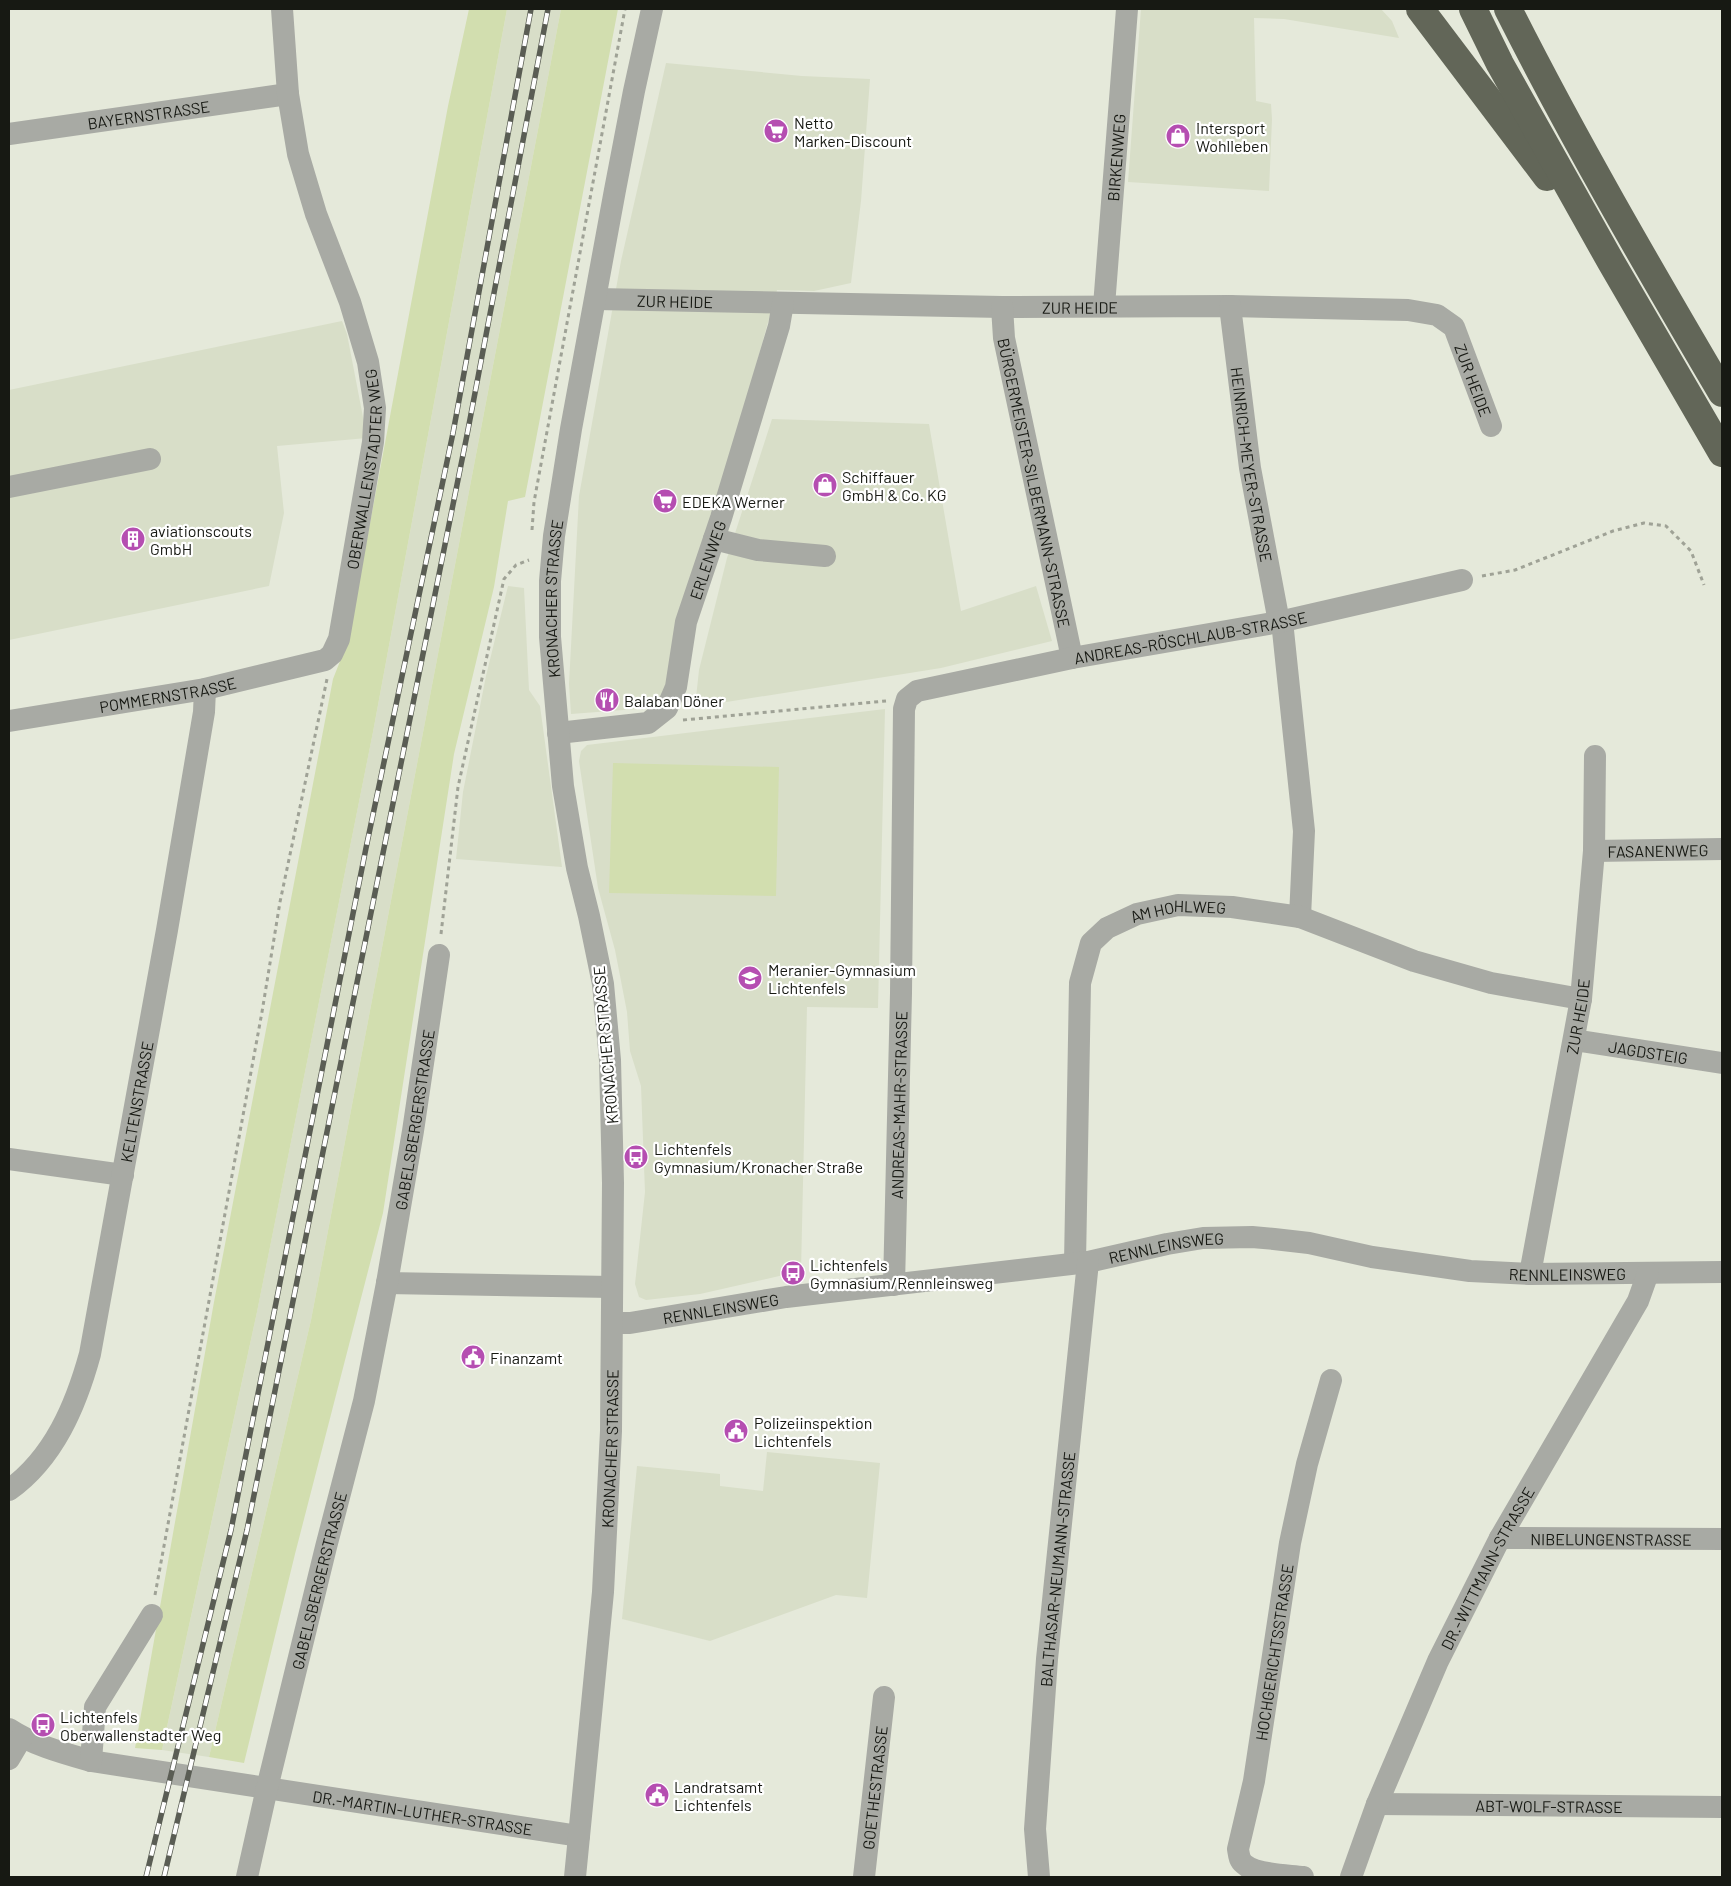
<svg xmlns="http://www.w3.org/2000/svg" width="1731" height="1886" viewBox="0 0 1731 1886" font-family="Barlow,sans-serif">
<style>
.built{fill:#d8dec8}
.green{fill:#d2deaf}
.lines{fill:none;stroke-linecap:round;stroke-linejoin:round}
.path{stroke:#9fa296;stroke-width:3;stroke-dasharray:4 4;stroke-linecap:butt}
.minor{stroke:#a8aaa4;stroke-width:22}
.highway{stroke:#626658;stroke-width:28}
.rail-casing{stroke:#5a5d54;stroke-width:5.5}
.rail{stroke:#fff;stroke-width:4;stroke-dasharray:11;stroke-linecap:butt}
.labels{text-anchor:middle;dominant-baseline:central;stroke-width:4.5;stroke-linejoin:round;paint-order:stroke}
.street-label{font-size:16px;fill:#171913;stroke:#fff}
.poi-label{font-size:16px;fill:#171913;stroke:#fff;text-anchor:start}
</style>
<rect width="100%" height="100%" fill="#e5e9da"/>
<g class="built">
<path d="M507,9H561L311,1320L209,1757L162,1750L257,1312L373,732Z"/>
<path d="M1141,9H1381L1392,21L1399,38L1284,19L1254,18L1256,101L1271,104L1272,119L1269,191L1128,182Z"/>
<path d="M666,63L802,76L870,79L861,201L851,283L814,291L777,290L665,692L650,708L571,714L569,684L579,496L621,261Z"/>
<path d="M342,321L347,334L367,438L277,446L284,513L269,586L9,640V390Z"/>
<path d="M772,419L929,424L961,611L1036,586L1052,641L941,668L695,707L699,670L727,558Z"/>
<path d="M508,586L524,588L529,690L540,706L562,867L456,859L463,792L486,676Z"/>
<path d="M885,709L878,1008L807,1007L801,1271L700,1294L646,1300L639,1297L635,1284L645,1192L641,1086L630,1051L627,1012L615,950L598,888L579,761L581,751L587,745Z"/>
<path d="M767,1452L880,1463L867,1598L836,1595L710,1641L622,1619L637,1466L720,1474V1486L763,1491Z"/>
</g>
<g class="green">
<path d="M469,9H507L373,732L257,1312L162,1750L135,1748L214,1302L333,679L348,641L448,106Z"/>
<path d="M561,9H618L525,497L508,501L494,587L454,754L383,1213L295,1554L244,1763L209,1757L311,1320Z"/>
<path d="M613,763L779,767L776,896L609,893Z"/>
</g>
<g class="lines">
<g class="path">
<path d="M532,530L534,502L625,9"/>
<path d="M1482,576L1515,570L1613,531L1644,523L1666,526L1691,551L1704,585"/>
<path d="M683,720L886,701"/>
<path d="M441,934L458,787L504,579L516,565L529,560"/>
<path d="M155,1595L262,1012L280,902L327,679"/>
</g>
<g class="minor">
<path id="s1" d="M9,134L288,94"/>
<path id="s2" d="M596,299L1002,307L1230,306L1408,310L1437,315L1454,327L1491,426"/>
<path id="s3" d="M1104,306L1127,9"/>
<path id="s4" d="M1230,306L1250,468L1279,622"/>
<path id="s5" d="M1002,307L1004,338L1072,658"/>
<path d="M9,487L150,459"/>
<path d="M714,539L758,550L825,556"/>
<path d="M1282,621L1304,831L1300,917"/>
<path id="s6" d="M9,721L205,689L325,660L332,654L339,639L373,442L375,408L368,362L350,302L316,214L298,154L288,94L282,9"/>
<path id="s7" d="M558,733L648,723L667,708L676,687L686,622L721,518L779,326L783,303"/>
<path id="s8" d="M1594,851L1722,849"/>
<path id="s9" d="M1574,1040L1722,1063"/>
<path d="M9,1159L123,1175"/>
<path id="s10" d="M1075,1263L1080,983L1091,943L1107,928L1137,914L1178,905L1232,907L1300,917L1414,961L1491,983L1581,999"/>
<path id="s11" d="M1530,1274L1581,999L1594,851L1595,756"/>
<path d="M387,1283L612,1287"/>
<path id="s12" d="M894,1285L901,993L904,709L907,699L917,691L1072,658L1279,622L1462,580"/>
<path id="s13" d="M613,1323H630L786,1297L1088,1262L1167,1244L1203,1238L1252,1237L1274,1239L1309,1243L1372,1257L1470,1271L1530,1274L1722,1272"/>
<path id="s14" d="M9,1490C54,1458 76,1405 90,1354L167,930L204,712L205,689"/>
<path id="s15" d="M1500,1538L1722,1539"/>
<path id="s16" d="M9,1729C33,1745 63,1753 91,1761L579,1836"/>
<path d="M9,1759L22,1737"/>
<path d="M91,1761L95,1707L152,1615"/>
<path id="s17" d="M1377,1804L1722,1807"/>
<path id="s18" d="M247,1877L267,1788L326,1547L364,1401L387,1283L413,1131L439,955"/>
<path id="s19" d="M575,1877L603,1592L611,1431L613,1183L610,1060L603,984L589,916L577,868L563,786L550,637V581L554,536L571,429L615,190L634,91L652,9"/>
<path id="s20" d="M864,1877L884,1697"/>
<path id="s21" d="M1039,1877L1035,1829L1047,1659L1088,1262"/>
<path id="s22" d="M1303,1877C1288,1875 1255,1875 1244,1864C1239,1860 1239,1855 1238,1849L1254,1781L1290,1543L1307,1464L1331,1380"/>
<path id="s23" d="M1351,1877L1377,1804L1438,1661L1500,1538L1638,1301L1648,1273"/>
</g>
<g class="highway">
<path d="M1420,9L1547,177"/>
<path d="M1473,9L1500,64L1611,262L1722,453"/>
<path d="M1508,9C1574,140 1648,267 1722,393"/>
</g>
<defs>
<g id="rail">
<path d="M146,1877L231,1530L366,848L453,433L531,9"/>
<path d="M164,1877L247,1530L467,435L548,9"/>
</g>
</defs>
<use href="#rail" class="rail-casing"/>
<use href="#rail" class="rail"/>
</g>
<defs>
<symbol id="supermarket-disc" viewBox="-11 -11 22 22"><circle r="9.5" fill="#b54eb1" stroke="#fff"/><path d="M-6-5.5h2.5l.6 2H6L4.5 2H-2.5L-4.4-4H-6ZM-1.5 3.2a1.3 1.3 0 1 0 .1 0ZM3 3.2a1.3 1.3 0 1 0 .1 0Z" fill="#fff"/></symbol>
<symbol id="shop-disc" viewBox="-11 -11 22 22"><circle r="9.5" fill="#b54eb1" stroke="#fff"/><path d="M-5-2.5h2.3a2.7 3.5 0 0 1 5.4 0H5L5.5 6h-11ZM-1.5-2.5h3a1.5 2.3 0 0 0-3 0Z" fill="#fff"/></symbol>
<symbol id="building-disc" viewBox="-11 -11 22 22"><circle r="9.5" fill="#b54eb1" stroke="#fff"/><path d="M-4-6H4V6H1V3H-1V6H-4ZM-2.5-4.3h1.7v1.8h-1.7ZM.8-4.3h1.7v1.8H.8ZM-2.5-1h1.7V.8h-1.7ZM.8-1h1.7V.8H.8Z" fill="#fff"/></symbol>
<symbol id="restaurant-disc" viewBox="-11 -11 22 22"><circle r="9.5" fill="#b54eb1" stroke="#fff"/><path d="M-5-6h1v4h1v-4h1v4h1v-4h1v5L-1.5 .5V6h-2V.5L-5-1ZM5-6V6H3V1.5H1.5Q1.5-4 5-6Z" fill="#fff"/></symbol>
<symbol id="school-disc" viewBox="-11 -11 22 22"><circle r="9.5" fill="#b54eb1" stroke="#fff"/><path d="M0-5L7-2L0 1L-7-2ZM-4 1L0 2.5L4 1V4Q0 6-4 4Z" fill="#fff"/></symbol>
<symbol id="bus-disc" viewBox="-11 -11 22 22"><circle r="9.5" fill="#b54eb1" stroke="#fff"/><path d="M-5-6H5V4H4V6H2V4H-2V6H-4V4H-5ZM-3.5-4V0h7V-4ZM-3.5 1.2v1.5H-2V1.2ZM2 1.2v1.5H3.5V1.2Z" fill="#fff"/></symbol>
<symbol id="civic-disc" viewBox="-11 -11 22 22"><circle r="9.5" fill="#b54eb1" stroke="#fff"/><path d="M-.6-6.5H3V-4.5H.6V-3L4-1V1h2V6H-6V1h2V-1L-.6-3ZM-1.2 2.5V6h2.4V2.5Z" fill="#fff"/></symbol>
</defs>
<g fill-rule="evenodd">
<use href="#supermarket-disc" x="762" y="117" width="28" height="28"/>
<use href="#shop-disc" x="1164" y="122" width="28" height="28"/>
<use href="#shop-disc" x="811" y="471" width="28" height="28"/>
<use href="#supermarket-disc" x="651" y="487" width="28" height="28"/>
<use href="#building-disc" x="119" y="525" width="28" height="28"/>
<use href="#restaurant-disc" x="593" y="686" width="28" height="28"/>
<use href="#school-disc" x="736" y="964" width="28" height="28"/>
<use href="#bus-disc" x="622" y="1143" width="28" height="28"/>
<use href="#bus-disc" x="779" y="1259" width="28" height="28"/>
<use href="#civic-disc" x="459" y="1343" width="28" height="28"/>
<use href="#civic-disc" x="722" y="1417" width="28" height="28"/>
<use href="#bus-disc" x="29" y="1711" width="28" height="28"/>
<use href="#civic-disc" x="643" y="1781" width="28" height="28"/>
</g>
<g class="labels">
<g class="street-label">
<text stroke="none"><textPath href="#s1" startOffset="141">BAYERNSTRASSE</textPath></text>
<text stroke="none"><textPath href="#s3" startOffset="149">BIRKENWEG</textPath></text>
<text stroke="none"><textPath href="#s2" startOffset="79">ZUR HEIDE</textPath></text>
<text stroke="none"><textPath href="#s2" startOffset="484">ZUR HEIDE</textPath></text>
<text stroke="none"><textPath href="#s2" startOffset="919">ZUR HEIDE</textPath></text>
<text stroke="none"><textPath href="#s4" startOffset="160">HEINRICH-MEYER-STRASSE</textPath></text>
<text stroke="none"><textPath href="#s6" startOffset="520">OBERWALLENSTADTER WEG</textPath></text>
<text stroke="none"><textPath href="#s5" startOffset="179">BÜRGERMEISTER-SILBERMANN-STRASSE</textPath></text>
<text stroke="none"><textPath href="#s7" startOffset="269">ERLENWEG</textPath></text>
<text stroke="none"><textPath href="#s19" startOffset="1285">KRONACHER STRASSE</textPath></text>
<text stroke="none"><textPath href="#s12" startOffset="878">ANDREAS-RÖSCHLAUB-STRASSE</textPath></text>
<text stroke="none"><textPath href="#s6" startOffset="161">POMMERNSTRASSE</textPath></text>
<text stroke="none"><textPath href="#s8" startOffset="64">FASANENWEG</textPath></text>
<text stroke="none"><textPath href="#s10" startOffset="418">AM HOHLWEG</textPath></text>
<text stroke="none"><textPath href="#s11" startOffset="262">ZUR HEIDE</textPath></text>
<text transform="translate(605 1045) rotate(-95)">KRONACHER STRASSE</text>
<text stroke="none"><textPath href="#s9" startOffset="75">JAGDSTEIG</textPath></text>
<text stroke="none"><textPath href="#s14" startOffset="418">KELTENSTRASSE</textPath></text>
<text stroke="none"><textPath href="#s12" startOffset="180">ANDREAS-MAHR-STRASSE</textPath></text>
<text stroke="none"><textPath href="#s18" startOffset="776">GABELSBERGERSTRASSE</textPath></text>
<text stroke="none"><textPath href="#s13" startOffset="559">RENNLEINSWEG</textPath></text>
<text stroke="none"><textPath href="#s13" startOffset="964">RENNLEINSWEG</textPath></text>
<text stroke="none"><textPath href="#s13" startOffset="109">RENNLEINSWEG</textPath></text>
<text stroke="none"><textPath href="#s19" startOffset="430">KRONACHER STRASSE</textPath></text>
<text stroke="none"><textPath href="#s15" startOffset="111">NIBELUNGENSTRASSE</textPath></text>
<text stroke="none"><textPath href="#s21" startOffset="309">BALTHASAR-NEUMANN-STRASSE</textPath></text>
<text stroke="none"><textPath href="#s23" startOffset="338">DR.-WITTMANN-STRASSE</textPath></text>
<text stroke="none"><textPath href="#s18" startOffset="305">GABELSBERGERSTRASSE</textPath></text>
<text stroke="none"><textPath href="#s22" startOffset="278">HOCHGERICHTSSTRASSE</textPath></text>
<text stroke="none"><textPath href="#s20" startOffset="90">GOETHESTRASSE</textPath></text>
<text stroke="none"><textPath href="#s17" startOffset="172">ABT-WOLF-STRASSE</textPath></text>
<text stroke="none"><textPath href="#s16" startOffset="424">DR.-MARTIN-LUTHER-STRASSE</textPath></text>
</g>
<g class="poi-label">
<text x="794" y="122">Netto<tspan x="794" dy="18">Marken-Discount</tspan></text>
<text x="1196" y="127">Intersport<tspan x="1196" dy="18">Wohlleben</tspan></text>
<text x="842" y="476">Schiffauer<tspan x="842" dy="18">GmbH &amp; Co. KG</tspan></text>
<text x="682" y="501">EDEKA Werner</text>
<text x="150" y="530">aviationscouts<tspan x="150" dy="18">GmbH</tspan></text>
<text x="624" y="700">Balaban Döner</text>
<text x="768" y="969">Meranier-Gymnasium<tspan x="768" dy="18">Lichtenfels</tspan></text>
<text x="654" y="1148">Lichtenfels<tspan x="654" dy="18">Gymnasium/Kronacher Straße</tspan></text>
<text x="810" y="1264">Lichtenfels<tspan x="810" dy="18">Gymnasium/Rennleinsweg</tspan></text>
<text x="490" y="1357">Finanzamt</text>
<text x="754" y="1422">Polizeiinspektion<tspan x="754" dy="18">Lichtenfels</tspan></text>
<text x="60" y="1716">Lichtenfels<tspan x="60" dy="18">Oberwallenstadter Weg</tspan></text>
<text x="674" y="1786">Landratsamt<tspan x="674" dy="18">Lichtenfels</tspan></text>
</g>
</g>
<rect width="1731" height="1886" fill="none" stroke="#171913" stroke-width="20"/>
</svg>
